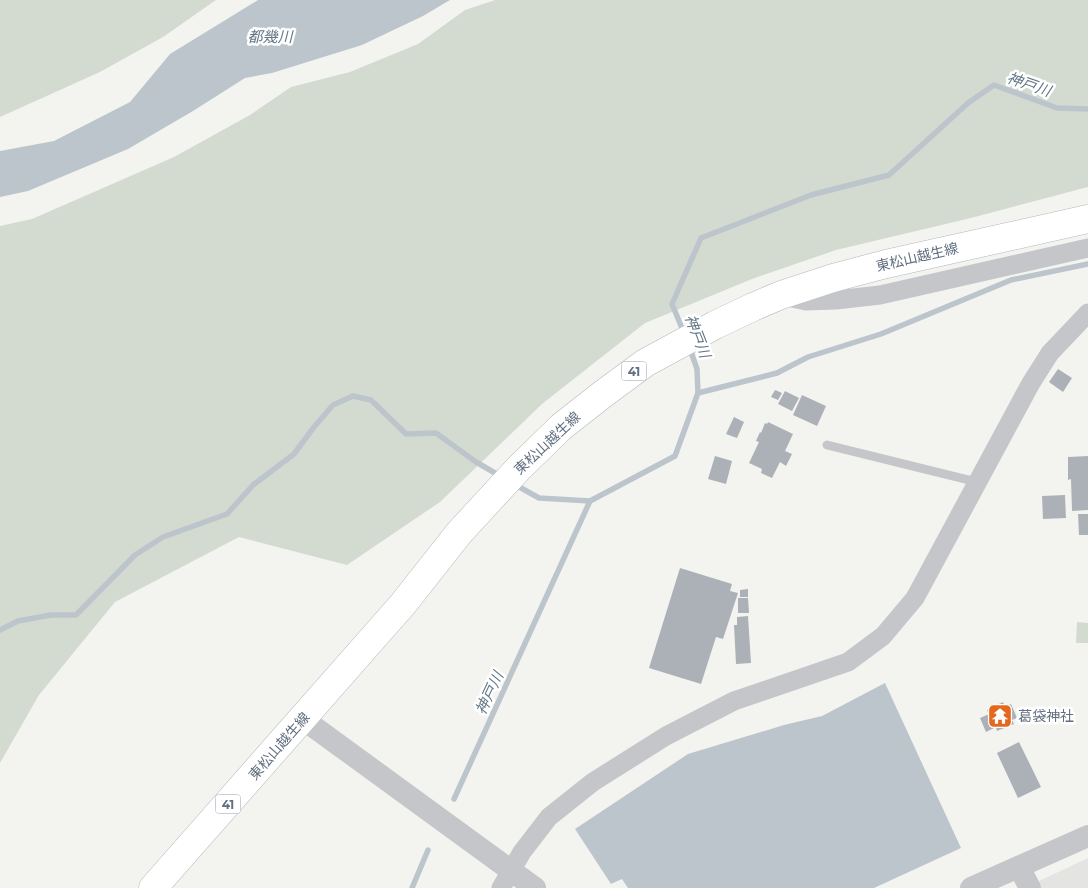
<svg xmlns="http://www.w3.org/2000/svg" width="1088" height="888" viewBox="0 0 1088 888" font-family="Montserrat,'Noto Sans JP',sans-serif">
<style>
.built{fill:#e4e4e3}
.green{fill:#d3dbd1}
.water{fill:#bcc5cc}
.lines{fill:none;stroke-linecap:round;stroke-linejoin:round}
.stream{stroke:#bcc5cc;stroke-width:5.5}
.building{fill:#acb1b8}
.primary-casing{stroke:#b4b7bc;stroke-width:29}
.service{stroke:#c4c6ca;stroke-width:9}
.minor{stroke:#c4c6ca;stroke-width:19}
.tertiary{stroke:#c4c6ca;stroke-width:22}
.primary{stroke:#fff;stroke-width:28}
.labels{text-anchor:middle;dominant-baseline:central;stroke-width:5;stroke-linejoin:round;paint-order:stroke}
.shield{fill:#fff;stroke:#919aa7;stroke-width:1}
.shield-label{font-size:12px;font-weight:bold;fill:#626f81}
.street-label{font-size:14px;fill:#626f81;stroke:#fff}
.poi-label{font-size:14px;fill:#626f81;stroke:#fff;text-anchor:start}
.water-label{font-size:15px;font-style:italic;fill:#637785;stroke:#fff}
</style>
<rect width="100%" height="100%" fill="#f3f4ef"/>
<path class="built" d="M1088,858V888H1024Z"/>
<g class="green">
<path d="M0,0H216L163,37L100,72L0,117Z"/>
<path d="M495,0H1088V187L971,218L836,250L752,279L645,323L542,404L440,502L347,565L239,537L115,602L39,695L0,763V226L32,219L174,157L250,115L291,87L350,72L418,44L465,10Z"/>
<path d="M1077,622L1088,623V643H1076Z"/>
</g>
<g class="water">
<path d="M258,0H450L423,16L362,45L272,73L245,78L193,111L128,149L28,191L0,197V151L54,141L130,102L170,54Z"/>
<path d="M885,683L961,848L874,888H628L622,879L611,884L575,829L688,754L784,725L822,716Z"/>
</g>
<g class="lines">
<g class="stream">
<path d="M684,333L672,304L701,238L811,195L889,175L968,103L994,85L1057,108L1088,109"/>
<path d="M698,393L777,373L808,357L881,334L1011,280L1088,264"/>
<path d="M514,484L539,498L590,501"/>
<path d="M0,630L18,621L51,615H76L135,555L163,537L227,514L253,485L294,454L314,427L333,405L353,396L371,400L406,434L436,433L476,462L502,477"/>
<path d="M454,799L590,501L675,456L698,393L697,369L689,346"/>
<path d="M412,888L428,850"/>
</g>
</g>
<g class="building">
<path d="M1058,369L1072,378L1063,392L1049,382Z"/>
<path d="M775,390L782,393L778,400L771,397Z"/>
<path d="M785,391L799,398L792,411L778,404Z"/>
<path d="M802,395L826,406L817,426L793,415Z"/>
<path d="M734,417L744,422L737,438L726,434Z"/>
<path d="M768,422L793,434L785,451L792,454L786,466L780,462L772,478L761,473L762,469L749,463L759,442L756,441L760,432L761,433L765,423L767,424Z"/>
<path d="M715,456L732,461L726,484L708,479Z"/>
<path d="M1088,456V510L1072,511L1071,479L1068,480V457Z"/>
<path d="M1065,495L1066,518L1043,519L1042,496Z"/>
<path d="M1078,514H1088V535H1079Z"/>
<path d="M680,568L732,584L730,591L738,593L723,639L716,637L701,684L649,668Z"/>
<path d="M748,589V597H740V590Z"/>
<path d="M738,598H748L749,613H738Z"/>
<path d="M748,616L751,663L736,664L734,625H737V617Z"/>
<path d="M1003,702L1005,707L1011,704L1017,718L1012,720L1014,724L997,731L996,727L986,732L980,718L989,714L987,710Z"/>
<path d="M1019,742L1041,787L1018,798L997,753Z"/>
</g>
<g class="lines">
<defs>
<path id="primary" d="M153,888L403,604L459,533L518,469L561,427L603,394L645,363L715,325L753,307L781,295L833,278L886,264L1088,219"/>
</defs>
<use href="#primary" class="primary-casing"/>
<path class="service" d="M827,445L977,482"/>
<g class="minor">
<path d="M783,296L806,301L836,300L880,295L1088,248"/>
<path d="M501,888L522,852L549,817L593,782L666,736L734,701L848,662L883,636L915,598L1031,383L1050,353L1088,313"/>
</g>
<g class="tertiary">
<path d="M303,719L535,888"/>
<path d="M1019,867L1030,888"/>
<path d="M971,888L1088,836"/>
</g>
<use href="#primary" class="primary"/>
</g>
<defs>
<symbol id="temple-square" viewBox="-11 -11 22 22"><rect x="-9" y="-9" width="18" height="18" rx="4" fill="#e4691f" stroke="#fff"/><path d="M0-6L5-2H3V0L6.5 2.5H4V6H1.5V3h-3V6H-4V2.5H-6.5L-3 0V-2H-5Z" fill="#fff"/></symbol>
</defs>
<g fill-rule="evenodd">
<use href="#temple-square" x="986" y="702" width="28" height="28"/>
</g>
<g class="labels">
<g class="shield">
<rect x="621.5" y="361.5" width="25" height="19" rx="4"/>
<rect x="215.5" y="794.5" width="25" height="19" rx="4"/>
</g>
<g class="shield-label">
<text x="634" y="371">41</text>
<text x="228" y="804">41</text>
</g>
<g class="street-label">
<text transform="translate(917 257) rotate(-13)">東松山越生線</text>
<text transform="translate(547 443) rotate(-43)">東松山越生線</text>
<text transform="translate(279 746) rotate(-49)">東松山越生線</text>
</g>
<g class="poi-label">
<text x="1018" y="716">葛袋神社</text>
</g>
<g class="water-label">
<text x="270" y="36">都幾川</text>
<text transform="translate(1029 84) rotate(19)">神戸川</text>
<text transform="translate(698 336) rotate(69)">神戸川</text>
<text transform="translate(489 693) rotate(-65)">神戸川</text>
</g>
</g>
</svg>
